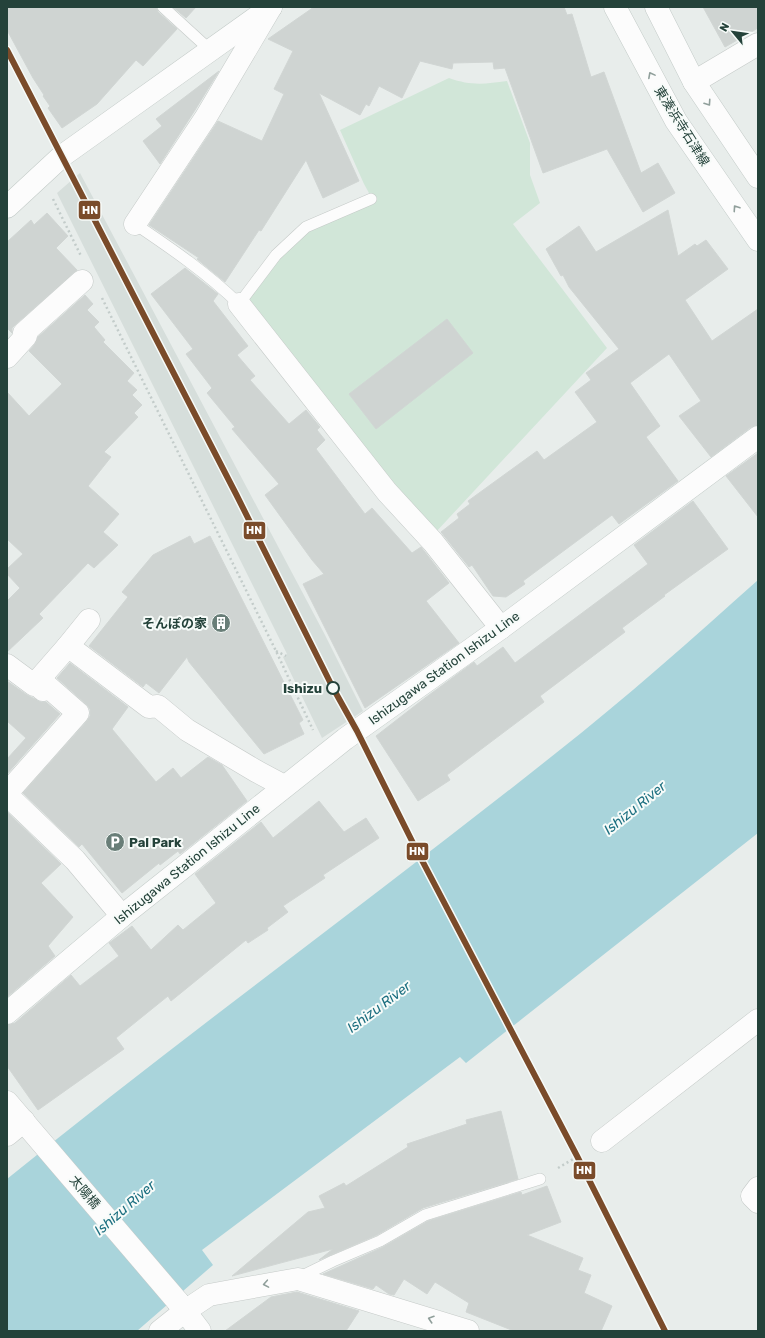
<svg xmlns="http://www.w3.org/2000/svg" width="765" height="1338" viewBox="0 0 765 1338" font-family="Rubik,'Noto Sans JP',sans-serif">
<style>
.built{fill:#d6dedb}
.green{fill:#d1e6d8}
.water{fill:#a9d4db}
.building{fill:#cfd4d2;stroke:#d1d6d4}
.lines{fill:none;stroke-linecap:round;stroke-linejoin:round}
.lane-casing{stroke:#c5cac8;stroke-width:12}
.street-casing{stroke:#c5cac8;stroke-width:23}
.secondary-casing{stroke:#c3cbc8;stroke-width:23}
.path{stroke:#c3ccca;stroke-width:2.5;stroke-dasharray:2 3;stroke-linecap:butt}
.lane{stroke:#fcfcfc;stroke-width:11}
.street{stroke:#fcfcfc;stroke-width:22}
.secondary{stroke:#fcfcfc;stroke-width:22}
.tram-1-casing{stroke:#f7fbf9;stroke-width:9}
.tram-1{stroke:#7a4b2a;stroke-width:6}
.oneway{stroke:#909f9b}
.stop-dot{fill:#f7fbf9;stroke:#24423a;stroke-width:2}
.labels{text-anchor:middle;dominant-baseline:central;stroke-width:4;stroke-linejoin:round;paint-order:stroke}
.street-label{font-size:13px;fill:#24423a;stroke:#f7fbf9}
.poi-label{font-size:13px;font-weight:bold;fill:#24423a;stroke:#f7fbf9;text-anchor:end}
.stop-label{font-size:13px;font-weight:bold;fill:#24423a;stroke:#f7fbf9;text-anchor:end}
.water-label{font-size:14px;font-style:italic;fill:#1c6f80;stroke:#f7fbf9}
.line-badge{stroke:#f7fbf9;stroke-width:1.5}
.badge-label{font-size:11px;text-anchor:middle;font-weight:bold;fill:#fff}
</style>
<rect width="100%" height="100%" fill="#e8edeb"/>
<path class="built" d="M80,173L325,635L363,711L322,738L283,657L287,654L57,193Z"/>
<path class="green" d="M449,78C471,86 485,84 507,81L530,143V175L540,203L513,224L607,348L435,533L399,491L246,301L280,257L309,231L374,202L364,184L340,130Z"/>
<path class="water" d="M758,580V833L466,1063L460,1057L202,1250L213,1265L137,1331H7V1179C187,1033 375,897 556,753C626,698 692,639 758,580Z"/>
<g class="building">
<path d="M7,7H156L158,12L177,29L143,66L136,60L97,104L62,128L48,108L50,106L43,96L44,95L33,78L7,30Z"/>
<path d="M173,7H196L186,18Z"/>
<path d="M314,7H564L567,15L572,14L591,77L604,72L641,173L658,163L675,193L643,212L607,149L543,173L505,68L494,69L493,62L453,63L452,69L420,61L402,98L379,86L369,106L366,104L360,115L319,93L359,181L323,198L306,160L261,231L259,230L225,282L197,259L199,258L149,225L218,121L262,141L284,94L274,89L293,51L268,39Z"/>
<path d="M703,7H758V28L725,47Z"/>
<path d="M219,71L195,110L160,164L143,141L162,126L156,119Z"/>
<path d="M668,210L678,256L695,244L697,246L706,240L728,269L685,300L712,341L758,309V425L751,427L711,457L679,416L701,401L669,354L630,383L660,426L646,437L678,481L619,524L612,515L523,581L525,584L506,597L493,596L472,565L469,567L441,532L459,518L457,514L470,504L468,501L537,451L544,460L597,422L575,392L591,380L586,373L619,349L569,287L563,275L561,276L546,249L579,226L596,252Z"/>
<path d="M47,213L68,236L56,248L77,270L16,324L12,328V333L7,328V242L31,220L34,225Z"/>
<path d="M185,268L218,294L213,301L248,346L237,355L255,376L250,380L289,424L306,410L320,427L317,430L325,440L316,449L365,514L372,508L412,553L421,547L449,583L426,601L459,643L365,708L303,584L324,574L312,560L265,495L279,484L232,429L235,427L207,393L212,388L186,354L193,349L151,294Z"/>
<path d="M85,295L93,304L87,310L99,322L94,327L105,340L103,342L134,373L127,381L137,390L132,395L142,405L134,413L138,417L104,452L111,457L88,486L119,514L103,532L118,545L94,568L88,563L39,614L43,618L7,652V601L20,588L7,574V569L23,554L7,539V392L29,416L62,384L29,351L35,344L38,337Z"/>
<path d="M447,319L473,353L376,429L349,394Z"/>
<path d="M758,453V517L726,476Z"/>
<path d="M693,501L728,549L664,595L665,596L622,628L625,632L540,696L544,702L447,775L450,780L418,801L376,736L425,698L474,662L477,666L503,647L515,663L648,564L634,545Z"/>
<path d="M190,536L194,544L210,536L303,720L299,723L304,734L264,754L189,662L187,657L159,693L146,683L143,687L89,646L128,597L122,592L153,555Z"/>
<path d="M70,663L128,707L112,729L156,782L173,768L181,778L208,757L222,765L247,801L180,854L178,851L160,865L159,863L122,893L82,844L79,847L23,793L87,721L90,716V709L86,704L57,678Z"/>
<path d="M7,681L27,695L41,702H46L60,714L7,774V759L26,738L7,721Z"/>
<path d="M319,801L344,832L366,818L379,838L323,875L325,878L283,906L288,912L267,928L268,930L248,943L246,940L171,1001L168,996L116,1038L124,1049L38,1110L7,1066V1025L15,1023L71,975L80,986L119,956L109,943L132,926L151,950L178,925L183,930L216,903L195,874L261,822L273,838Z"/>
<path d="M7,812L61,864L41,883L73,917L48,946L55,956L7,997Z"/>
<path d="M501,1111L518,1179L423,1208L377,1235L319,1260L333,1249L232,1276L308,1212L325,1208L319,1196L344,1183L346,1186L408,1147L407,1144L467,1124L466,1120Z"/>
<path d="M547,1186L561,1222L527,1235L583,1258L578,1270L591,1275L584,1293L612,1306L601,1331H514L466,1312L469,1303L435,1282L427,1294L404,1279L394,1295L389,1294L376,1285L373,1289L323,1274L383,1247L428,1221L521,1192L522,1195Z"/>
<path d="M297,1292L359,1311L346,1331H225L271,1297Z"/>
</g>
<g class="lines">
<defs>
<g id="lane">
<path d="M163,7L210,50"/>
<path d="M135,224C172,249 207,273 239,304L276,255L306,227L371,199"/>
<path d="M298,1278L333,1261L380,1241L425,1215L540,1179"/>
</g>
<g id="street">
<path d="M694,82L758,44"/>
<path d="M135,224L206,117L271,7"/>
<path d="M239,304L387,492L433,542L501,628"/>
<path d="M7,357L26,336L24,333L82,281"/>
<path d="M68,646L89,620"/>
<path d="M7,665L34,685L68,646L149,707L158,706L187,730L256,771L284,786"/>
<path d="M7,793L78,713L46,685L43,690L35,683"/>
<path d="M7,795L75,860L122,916"/>
<path d="M7,1102L178,1302"/>
<path d="M7,1135L24,1121"/>
<path d="M602,1141L758,1020"/>
<path d="M758,1188L752,1196L758,1202"/>
<path d="M160,1331L185,1311L209,1295L298,1279L468,1331"/>
</g>
<g id="secondary">
<path d="M615,7L676,121L758,240"/>
<path d="M656,7L694,82L758,177"/>
<path d="M7,207L62,156L271,7"/>
<path d="M7,1013L122,916L345,739L501,628L758,437"/>
<path d="M178,1302L200,1331"/>
</g>
</defs>
<use href="#lane" class="lane-casing"/>
<use href="#street" class="street-casing"/>
<use href="#secondary" class="secondary-casing"/>
<g class="path">
<path d="M53,199L81,256"/>
<path d="M102,298L276,651L313,730"/>
<path d="M276,651L286,656"/>
<path d="M558,1168L580,1155"/>
</g>
<use href="#lane" class="lane"/>
<use href="#street" class="street"/>
<use href="#secondary" class="secondary"/>
<defs>
<path id="tram-1" d="M7,50L236,494L333,688L357,731L415,847L577,1156L665,1331"/>
</defs>
<use href="#tram-1" class="tram-1-casing"/>
<use href="#tram-1" class="tram-1"/>
</g>
<defs><path id="oneway-chevron" d="M-2-3.5L2.5 0L-2 3.5" fill="none" stroke-width="1.6" stroke-linecap="round" stroke-linejoin="round"/></defs>
<g class="oneway">
<use href="#oneway-chevron" transform="translate(651 75) rotate(-118)"/>
<use href="#oneway-chevron" transform="translate(708 103) rotate(56)"/>
<use href="#oneway-chevron" transform="translate(736 208) rotate(-124)"/>
<use href="#oneway-chevron" transform="translate(266 1284) rotate(170)"/>
<use href="#oneway-chevron" transform="translate(431 1319) rotate(-162)"/>
</g>
<defs>
<symbol id="building-disc" viewBox="-11 -11 22 22"><circle r="9.5" fill="#697e78" stroke="#f7fbf9"/><path d="M-4-6H4V6H1V3H-1V6H-4ZM-2.5-4.3h1.7v1.8h-1.7ZM.8-4.3h1.7v1.8H.8ZM-2.5-1h1.7V.8h-1.7ZM.8-1h1.7V.8H.8Z" fill="#fff"/></symbol>
<symbol id="parking-disc" viewBox="-11 -11 22 22"><circle r="9.5" fill="#697e78" stroke="#f7fbf9"/><path d="M-3.5-5.5H1a3.5 3.5 0 0 1 0 7H-1V5.5H-3.5ZM-1-3.4V-.6H.8a1.4 1.4 0 0 0 0-2.8Z" fill="#fff"/></symbol>
</defs>
<g fill-rule="evenodd">
<use href="#building-disc" x="210" y="612" width="22" height="22"/>
<use href="#parking-disc" x="104" y="831" width="22" height="22"/>
</g>
<circle class="stop-dot" cx="333" cy="688" r="6"/>
<g class="labels">
<g class="street-label">
<text transform="translate(682 126) rotate(58)">東湊浜寺石津線</text>
<text transform="translate(444 668) rotate(-36)">Ishizugawa Station Ishizu Line</text>
<text transform="translate(187 864) rotate(-39)">Ishizugawa Station Ishizu Line</text>
<text transform="translate(85 1192) rotate(50)">太陽橋</text>
</g>
<g class="poi-label">
<text x="207" y="623">そんぽの家</text>
<text x="129" y="842" text-anchor="start">Pal Park</text>
</g>
<g class="stop-label">
<text x="322" y="688">Ishizu</text>
</g>
<g class="water-label">
<text transform="translate(635 808) rotate(-39)">Ishizu River</text>
<text transform="translate(379 1007) rotate(-37)">Ishizu River</text>
<text transform="translate(125 1208) rotate(-41)">Ishizu River</text>
</g>
</g>
<g class="line-badge">
<rect x="78" y="200" width="23" height="20" rx="4" fill="#7a4b2a"/>
<rect x="243" y="521" width="23" height="19" rx="4" fill="#7a4b2a"/>
<rect x="406" y="842" width="23" height="19" rx="4" fill="#7a4b2a"/>
<rect x="573" y="1161" width="23" height="19" rx="4" fill="#7a4b2a"/>
</g>
<g class="badge-label">
<text x="90" y="214">HN</text>
<text x="254" y="534">HN</text>
<text x="417" y="855">HN</text>
<text x="584" y="1174">HN</text>
</g>
<rect width="765" height="1338" fill="none" stroke="#24423a" stroke-width="16"/>
<g transform="translate(733 32) rotate(299)" stroke="#f7fbf9" stroke-width="3" paint-order="stroke">
<path d="M0-3L7 15L0 10L-7 15Z" fill="#24423a"/>
<text y="-6" font-size="11" font-weight="bold" text-anchor="middle" fill="#24423a">N</text>
</g>
</svg>
